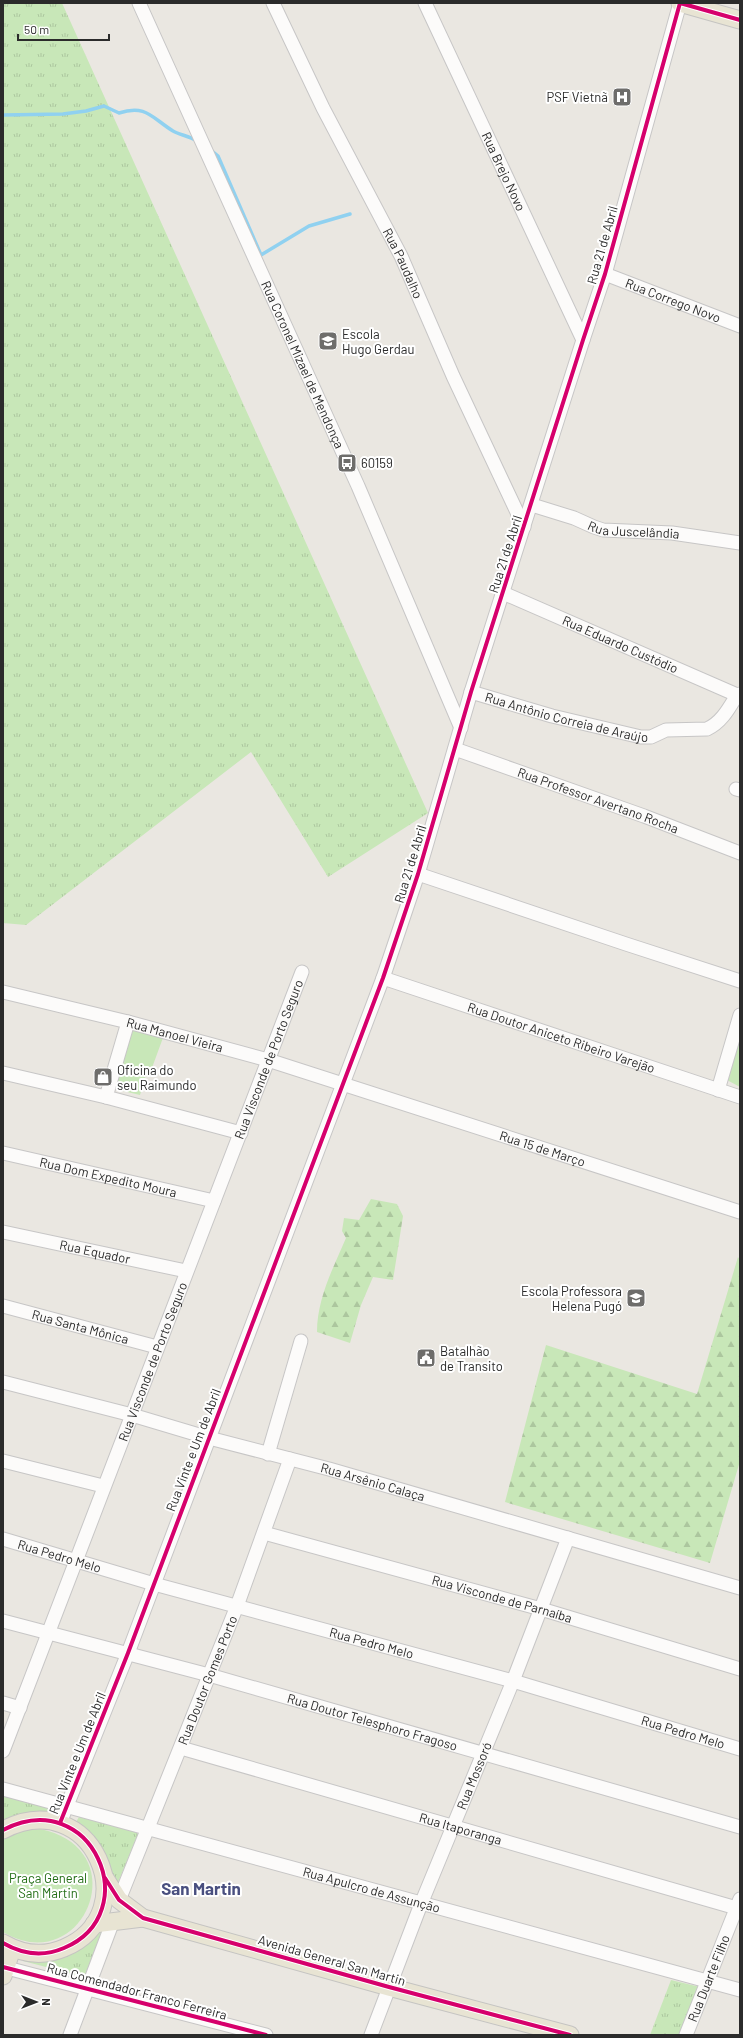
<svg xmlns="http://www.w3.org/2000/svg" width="743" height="2038" viewBox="0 0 743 2038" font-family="Barlow,sans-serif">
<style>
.grass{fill:url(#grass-tufts)}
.forest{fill:url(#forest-firs)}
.park{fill:#c8e7b8}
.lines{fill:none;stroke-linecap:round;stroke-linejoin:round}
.stream{stroke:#90d1f0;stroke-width:3.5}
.minor-casing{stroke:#c7c6c6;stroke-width:15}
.major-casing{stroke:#c5c4c2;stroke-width:19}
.minor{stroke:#fcfbfa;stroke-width:13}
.major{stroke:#e8e4d3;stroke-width:17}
.cycleway-casing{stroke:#fff;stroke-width:6}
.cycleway{stroke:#d6006c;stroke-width:4}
.labels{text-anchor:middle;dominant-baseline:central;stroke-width:4;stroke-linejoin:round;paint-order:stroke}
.poi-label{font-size:13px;fill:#2b2b2b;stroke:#fff;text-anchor:start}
.street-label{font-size:13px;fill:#2b2b2b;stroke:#fff}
.park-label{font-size:13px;fill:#236e16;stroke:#fff}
.district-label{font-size:17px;font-weight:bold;fill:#494f7f;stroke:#fff}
</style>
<defs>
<pattern id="grass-tufts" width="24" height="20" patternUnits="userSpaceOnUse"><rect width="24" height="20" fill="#c8e7b8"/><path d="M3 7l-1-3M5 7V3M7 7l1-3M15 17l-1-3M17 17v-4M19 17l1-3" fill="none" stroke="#acc69e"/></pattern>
<pattern id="forest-firs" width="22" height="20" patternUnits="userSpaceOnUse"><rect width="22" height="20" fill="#c8e7b8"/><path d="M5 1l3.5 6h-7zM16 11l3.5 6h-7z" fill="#acc69e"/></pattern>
</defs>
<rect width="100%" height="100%" fill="#eae7e1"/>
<g class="grass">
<path d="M3,3H62L428,813L328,877L251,752L26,925L3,923Z"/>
<path d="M3,1794L52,1808V1812L22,1814L3,1821Z"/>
<path d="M79,1817L133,1831L138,1834L117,1885L88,1832L76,1822Z"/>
<path d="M100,1926L105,1928L84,1977L23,1961Z"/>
<path d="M671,1980L700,1987L681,2035H650Z"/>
</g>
<g class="forest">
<path d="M371,1199L397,1204L403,1216L393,1280L373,1277L361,1305L350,1343L317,1332C317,1299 333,1268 346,1238L342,1231L344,1218L359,1220Z"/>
<path d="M738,1257L740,1260V1461L710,1563L505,1502L546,1345L697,1394Z"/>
</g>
<g class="park">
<path d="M130,1030L164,1035L149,1076L146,1075L140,1095L119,1090L116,1087Z"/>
<path d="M740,1030V1087L727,1080Z"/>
<path d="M40,1829C138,1849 83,1980 3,1932V1839L23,1830Z"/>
</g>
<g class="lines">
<g class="stream">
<path d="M3,115L63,114L86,111L104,106L119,113C146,104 152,118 173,131C180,135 189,136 197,141"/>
<path d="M212,151L218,156L261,255L309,226L350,214"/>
</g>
<defs>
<g id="minor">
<path id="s1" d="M139,3L358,486L461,728"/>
<path id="s2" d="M273,3L323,108L401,256L453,376L524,527"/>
<path id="s3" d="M425,3L583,340"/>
<path id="s4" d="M605,274L740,326"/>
<path id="s5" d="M532,505L574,518L594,527L603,530L672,533L740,543"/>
<path id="s6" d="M503,593L737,695"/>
<path id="s7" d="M471,692L552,716L641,737H651L666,730L707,729C722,722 729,708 737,695L740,694"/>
<path id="s8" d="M455,749L644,816L740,853"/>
<path d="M736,789L740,790"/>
<path d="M418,874L626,944L740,981"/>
<path id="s9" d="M383,978L740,1097"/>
<path id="s10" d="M3,992L128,1022L268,1060L740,1212"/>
<path d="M3,1073L106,1097L241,1133"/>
<path d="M718,1090L740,1015"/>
<path d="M106,1097L128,1022"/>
<path id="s11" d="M3,1153L214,1201"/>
<path id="s12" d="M3,1232L186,1271"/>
<path id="s13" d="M3,1306L157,1347"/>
<path id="s14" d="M3,1382L132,1415L209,1438L329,1469L740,1588"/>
<path d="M268,1454L301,1341"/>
<path d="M3,1461L103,1486"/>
<path id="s15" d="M264,1533L541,1609L740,1669"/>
<path id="s16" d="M3,1539L154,1584L513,1681L740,1749"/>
<path id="s17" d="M3,1621L209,1675L740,1827"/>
<path d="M3,1703L20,1708"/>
<path id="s18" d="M181,1748L740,1909"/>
<path id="s19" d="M3,1751L302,972"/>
<path id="s20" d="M3,1789L740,1990"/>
<path d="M60,1823L128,1653L383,978L418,874L471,692L583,340L605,274L680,3"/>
<path id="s21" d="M119,1900L237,1606L290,1459"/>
<path d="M3,1967L266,2035"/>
<path d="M70,2035L113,1921"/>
<path id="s22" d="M371,2035L421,1904L513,1681L568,1538"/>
<path id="s23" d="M686,2035L740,1899"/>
</g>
<g id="major">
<path d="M680,3L740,20"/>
<path d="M3,1830C92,1784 147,1913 64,1948C43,1957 22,1954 3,1943"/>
<path d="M105,1878L119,1900L143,1918L389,1987L570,2035"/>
<path d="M94,1924L143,1918"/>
<path d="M3,1976L12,1949"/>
</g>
</defs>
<use href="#minor" class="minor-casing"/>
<use href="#major" class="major-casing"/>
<use href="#minor" class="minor"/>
<use href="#major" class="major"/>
<defs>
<g id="cycleway">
<path d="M680,3L740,20"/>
<path d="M60,1823L128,1653L383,978L418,874L471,692L583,340L605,274L680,3"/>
<path d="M3,1830C92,1784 147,1913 64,1948C43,1957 22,1954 3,1943"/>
<path d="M105,1878L119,1900L143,1918L389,1987L570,2035"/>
<path d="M3,1967L266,2035"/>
</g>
</defs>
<use href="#cycleway" class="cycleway-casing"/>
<use href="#cycleway" class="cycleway"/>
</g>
<defs>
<symbol id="hospital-square" viewBox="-11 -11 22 22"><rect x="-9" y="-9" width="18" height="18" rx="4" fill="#6e6d6b" stroke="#fff"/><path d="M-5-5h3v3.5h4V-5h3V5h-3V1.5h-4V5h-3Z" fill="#fff"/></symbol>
<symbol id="school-square" viewBox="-11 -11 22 22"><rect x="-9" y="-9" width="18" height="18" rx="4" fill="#6e6d6b" stroke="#fff"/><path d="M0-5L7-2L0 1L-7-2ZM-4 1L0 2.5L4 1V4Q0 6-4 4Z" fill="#fff"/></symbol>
<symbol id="bus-square" viewBox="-11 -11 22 22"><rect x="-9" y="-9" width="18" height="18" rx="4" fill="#6e6d6b" stroke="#fff"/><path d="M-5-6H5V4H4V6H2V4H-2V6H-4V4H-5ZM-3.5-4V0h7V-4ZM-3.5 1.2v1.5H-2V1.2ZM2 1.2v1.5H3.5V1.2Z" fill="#fff"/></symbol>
<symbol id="shop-square" viewBox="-11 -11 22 22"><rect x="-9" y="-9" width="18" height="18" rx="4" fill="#6e6d6b" stroke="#fff"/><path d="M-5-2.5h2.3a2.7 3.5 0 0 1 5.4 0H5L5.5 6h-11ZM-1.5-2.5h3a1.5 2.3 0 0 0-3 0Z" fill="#fff"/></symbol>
<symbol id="civic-square" viewBox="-11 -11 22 22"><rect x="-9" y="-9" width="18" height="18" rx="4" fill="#6e6d6b" stroke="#fff"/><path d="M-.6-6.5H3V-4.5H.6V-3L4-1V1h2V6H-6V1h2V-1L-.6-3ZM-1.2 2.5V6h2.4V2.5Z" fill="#fff"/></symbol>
</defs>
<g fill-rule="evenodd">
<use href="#hospital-square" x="611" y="86" width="22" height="22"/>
<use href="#school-square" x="317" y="330" width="22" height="22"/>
<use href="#bus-square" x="336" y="452" width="22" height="22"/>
<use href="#shop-square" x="92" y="1066" width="22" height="22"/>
<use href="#school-square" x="625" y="1287" width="22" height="22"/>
<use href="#civic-square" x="415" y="1347" width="22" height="22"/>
</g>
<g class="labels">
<g class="poi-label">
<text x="608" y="97" text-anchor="end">PSF Vietnã</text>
<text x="342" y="334">Escola<tspan x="342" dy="15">Hugo Gerdau</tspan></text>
<text x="361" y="463">60159</text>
<text x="117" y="1070">Oficina do<tspan x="117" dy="15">seu Raimundo</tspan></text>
<text x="622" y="1291" text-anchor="end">Escola Professora<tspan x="622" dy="15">Helena Pugó</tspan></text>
<text x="440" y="1351">Batalhão<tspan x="440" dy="15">de Transito</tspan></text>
</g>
<g class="street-label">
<text stroke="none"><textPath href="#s3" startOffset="186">Rua Brejo Novo</textPath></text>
<text transform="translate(602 245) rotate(-74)">Rua 21 de Abril</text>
<text stroke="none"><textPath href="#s2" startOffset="291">Rua Paudalho</textPath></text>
<text stroke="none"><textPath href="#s4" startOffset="73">Rua Corrego Novo</textPath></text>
<text stroke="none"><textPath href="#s1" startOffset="397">Rua Coronel Mizael de Mendonça</textPath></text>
<text stroke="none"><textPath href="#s5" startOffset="106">Rua Juscelândia</textPath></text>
<text transform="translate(505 554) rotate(-72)">Rua 21 de Abril</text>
<text stroke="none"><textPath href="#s6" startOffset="128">Rua Eduardo Custódio</textPath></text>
<text stroke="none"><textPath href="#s7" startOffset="99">Rua Antônio Correia de Araújo</textPath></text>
<text stroke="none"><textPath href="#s8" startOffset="152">Rua Professor Avertano Rocha</textPath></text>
<text transform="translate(410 864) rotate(-73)">Rua 21 de Abril</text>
<text stroke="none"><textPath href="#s10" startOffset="177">Rua Manoel Vieira</textPath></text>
<text stroke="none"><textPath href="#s9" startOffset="188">Rua Doutor Aniceto Ribeiro Varejão</textPath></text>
<text stroke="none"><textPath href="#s19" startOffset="741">Rua Visconde de Porto Seguro</textPath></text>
<text stroke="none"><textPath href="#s10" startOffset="562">Rua 15 de Março</textPath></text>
<text stroke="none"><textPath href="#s11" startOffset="108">Rua Dom Expedito Moura</textPath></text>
<text stroke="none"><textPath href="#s12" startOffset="94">Rua Equador</textPath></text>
<text stroke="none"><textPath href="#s13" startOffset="80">Rua Santa Mônica</textPath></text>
<text stroke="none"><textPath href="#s19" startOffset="417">Rua Visconde de Porto Seguro</textPath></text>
<text transform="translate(193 1450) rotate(-69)">Rua Vinte e Um de Abril</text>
<text stroke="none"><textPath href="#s14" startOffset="383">Rua Arsênio Calaça</textPath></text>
<text stroke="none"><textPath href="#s16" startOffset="59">Rua Pedro Melo</textPath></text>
<text stroke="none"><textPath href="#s15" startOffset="247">Rua Visconde de Parnaíba</textPath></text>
<text stroke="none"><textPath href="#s16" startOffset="383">Rua Pedro Melo</textPath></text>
<text stroke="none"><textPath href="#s21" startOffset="237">Rua Doutor Gomes Porto</textPath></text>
<text stroke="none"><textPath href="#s17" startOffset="383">Rua Doutor Telesphoro Fragoso</textPath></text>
<text stroke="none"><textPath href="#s16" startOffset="707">Rua Pedro Melo</textPath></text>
<text transform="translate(77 1753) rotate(-68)">Rua Vinte e Um de Abril</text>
<text stroke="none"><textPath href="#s22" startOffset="279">Rua Mossoró</textPath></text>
<text stroke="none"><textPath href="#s18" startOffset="291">Rua Itaporanga</textPath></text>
<text stroke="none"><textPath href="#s20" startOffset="382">Rua Apulcro de Assunção</textPath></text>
<text transform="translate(332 1960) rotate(16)">Avenida General San Martin</text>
<text stroke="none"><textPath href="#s23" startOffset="61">Rua Duarte Filho</textPath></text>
<text transform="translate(137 1991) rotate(15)">Rua Comendador Franco Ferreira</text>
</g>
<g class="park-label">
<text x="48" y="1878">Praça General<tspan x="48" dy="15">San Martin</tspan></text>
</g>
<g class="district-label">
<text x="201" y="1888">San Martin</text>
</g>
</g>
<rect width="743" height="2038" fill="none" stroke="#2b2b2b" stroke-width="8"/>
<g transform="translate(36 2002) rotate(90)" stroke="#ffffff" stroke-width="3" paint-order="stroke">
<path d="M0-3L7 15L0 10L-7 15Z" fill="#2b2b2b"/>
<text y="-6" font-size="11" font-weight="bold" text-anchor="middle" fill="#2b2b2b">N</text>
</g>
<path d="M18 34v6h91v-6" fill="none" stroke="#2b2b2b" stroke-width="2"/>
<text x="24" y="34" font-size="12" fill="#2b2b2b" stroke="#ffffff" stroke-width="3" paint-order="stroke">50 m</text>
</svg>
